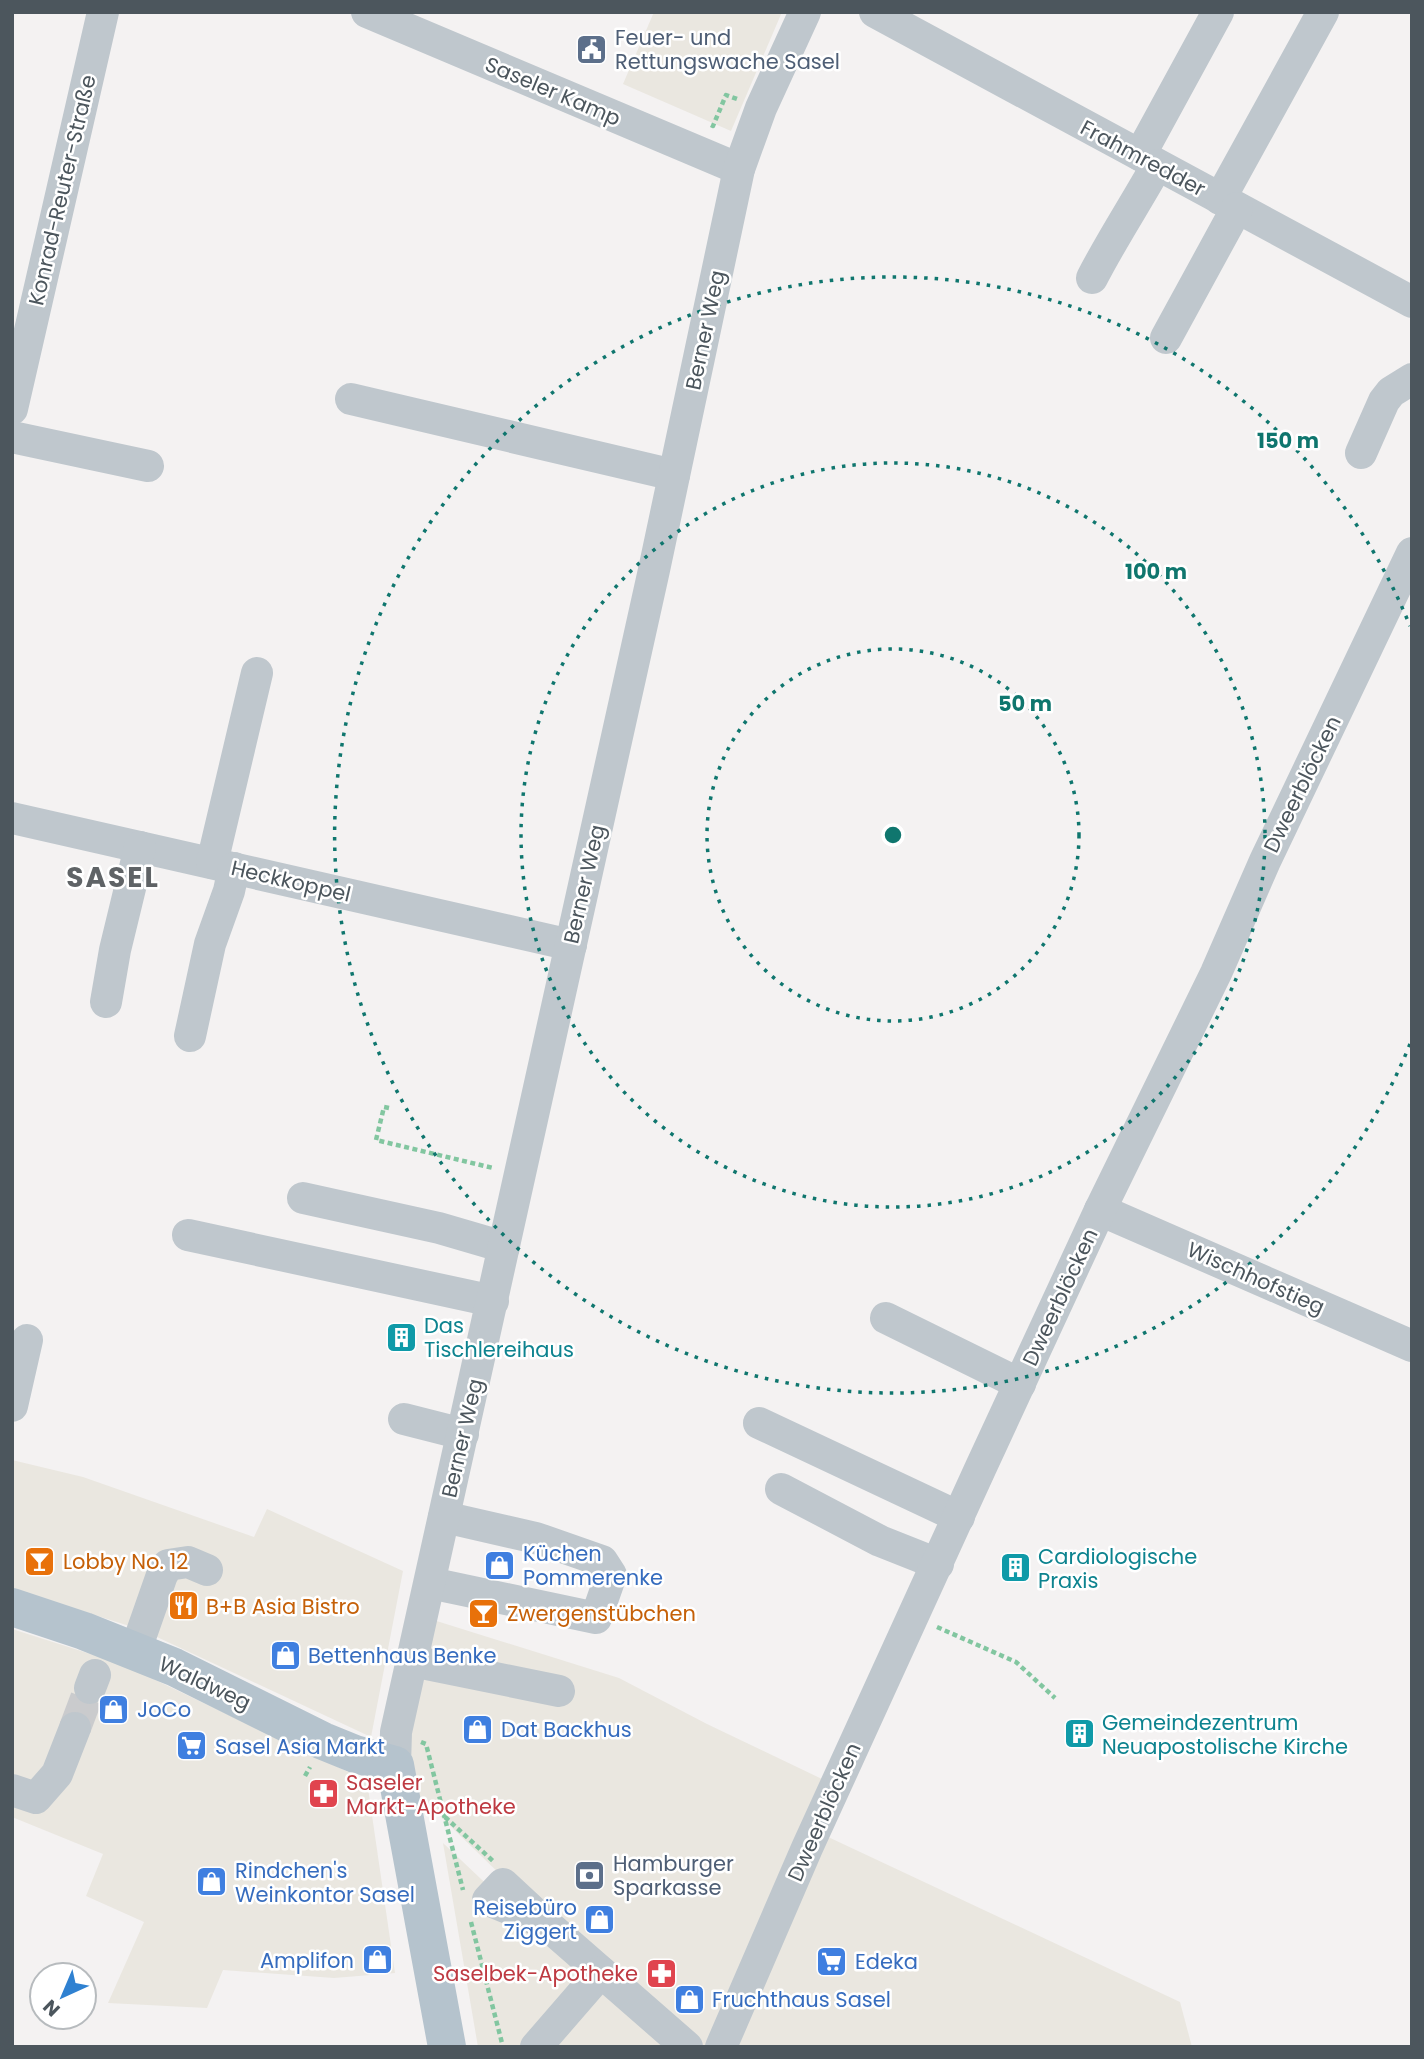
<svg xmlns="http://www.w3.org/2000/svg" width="1424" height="2059" viewBox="0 0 1424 2059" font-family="Poppins,sans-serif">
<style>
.commercial{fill:#eae7e0}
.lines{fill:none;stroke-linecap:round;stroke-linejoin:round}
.minor-tunnel{stroke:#cacbcd;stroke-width:32;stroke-dasharray:32 16;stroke-linecap:butt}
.path{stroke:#82c6a0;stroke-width:4.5;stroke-dasharray:5 3.5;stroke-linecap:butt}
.minor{stroke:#bfc7cd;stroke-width:32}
.major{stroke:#b5c3cd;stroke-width:38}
.ring{fill:none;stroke:#0f766e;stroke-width:3.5;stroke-dasharray:3.5 7}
.labels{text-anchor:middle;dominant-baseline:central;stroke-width:5;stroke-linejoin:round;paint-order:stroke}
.service-label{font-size:21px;fill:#4e5e75;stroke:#fff;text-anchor:start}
.street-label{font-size:21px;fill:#4c565d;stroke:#fff}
.culture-label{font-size:21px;fill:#0d838f;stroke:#fff;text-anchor:start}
.shop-label{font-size:21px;fill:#366cbe;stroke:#fff;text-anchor:start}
.food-label{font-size:21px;fill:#c56008;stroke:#fff;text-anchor:start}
.health-label{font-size:21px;fill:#be3a42;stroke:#fff;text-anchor:start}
.district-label{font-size:28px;font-weight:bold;letter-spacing:2px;fill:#5f6366;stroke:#fff}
.centre{fill:#0f766e;stroke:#fff;stroke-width:3.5}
.ring-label{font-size:21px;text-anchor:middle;font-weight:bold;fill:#0f766e;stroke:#fff;stroke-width:5;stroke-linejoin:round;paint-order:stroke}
</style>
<rect width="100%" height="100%" fill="#f4f2f2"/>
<g class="commercial">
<path d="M654,12H782L731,131L623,84Z"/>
<path d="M12,1460L83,1477L254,1537L267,1509L403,1571L371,1737L142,1630L12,1589Z"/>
<path d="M427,1618L619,1678L707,1724L822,1779L715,2047H697L510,1884L404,1781Z"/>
<path d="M12,1629L122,1664L367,1781L395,1973L334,1978L223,1970L207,2008L108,2003L144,1922L86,1896L103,1854L12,1817Z"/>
<path d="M826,1836L1180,2002L1192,2047H730Z"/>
<path d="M443,1843L499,1896L675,2047H478Z"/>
</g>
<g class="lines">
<path class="minor-tunnel" d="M75,1728L90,1688"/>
<g class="path">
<path d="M711,125L713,126L726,95L737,99"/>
<path d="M389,1108L384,1107L376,1140L493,1168"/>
<path d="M937,1627L1016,1662L1055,1698"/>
<path d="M421,1742L426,1744L463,1890"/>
<path d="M305,1776L310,1767"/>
<path d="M445,1817L493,1861"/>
<path d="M471,1922L503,2047"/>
</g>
<g class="minor">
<path d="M367,12L739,169"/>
<path d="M875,12L1412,302"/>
<path d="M1140,155L1218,12"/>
<path d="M1220,199L1323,12"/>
<path d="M1092,278C1112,239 1136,203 1157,165"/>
<path d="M1166,338L1237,208"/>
<path d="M351,399L674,475"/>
<path d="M12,409L103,12"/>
<path d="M12,437L148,466"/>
<path d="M1361,453L1384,401L1391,392L1412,379"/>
<path d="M12,818L571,945"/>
<path d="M212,863L257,673"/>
<path d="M106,1002L115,950L140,847"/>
<path d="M190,1036L210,944L229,891L234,868"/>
<path d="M303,1198L439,1228L504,1247"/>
<path d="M1100,1210L1412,1346"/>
<path d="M188,1235L493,1301"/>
<path d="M886,1318L1020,1384"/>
<path d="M12,1406L27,1340"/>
<path d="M404,1419L463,1434"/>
<path d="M759,1423L959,1517"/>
<path d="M781,1489L880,1541L938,1564"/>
<path d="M430,1583L596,1618L611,1575L602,1561L536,1538L444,1517"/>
<path d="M135,1652L162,1575L168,1565L188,1562L207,1570"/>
<path d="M412,1661L559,1691"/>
<path d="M90,1688L95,1675"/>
<path d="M395,1765L396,1732L654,570L739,169L761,108L805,12"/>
<path d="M12,1790L36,1798L57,1774L75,1728"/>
<path d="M545,1923L503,1884L488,1900L545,1923L687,2047"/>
<path d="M536,2047L601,1972"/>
<path d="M721,2047L807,1848L981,1467L1100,1210L1216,973L1265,861L1412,553"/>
</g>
<path class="major" d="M12,1607L84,1631L174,1667L323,1741L355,1754L395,1765L447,2047"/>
</g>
<g class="ring">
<circle cx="893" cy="835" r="186"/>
<circle cx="893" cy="835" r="372"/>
<path d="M1410 1044A558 558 0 1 1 1410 626"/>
</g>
<defs>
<symbol id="civic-square" viewBox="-11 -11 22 22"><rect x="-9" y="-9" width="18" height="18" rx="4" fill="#5c6f8a" stroke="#fff"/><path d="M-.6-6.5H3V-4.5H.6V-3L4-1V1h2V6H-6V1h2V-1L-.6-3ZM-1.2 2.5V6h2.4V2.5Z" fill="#fff"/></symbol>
<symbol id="building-square" viewBox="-11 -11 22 22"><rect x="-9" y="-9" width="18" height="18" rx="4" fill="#0f9aa8" stroke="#fff"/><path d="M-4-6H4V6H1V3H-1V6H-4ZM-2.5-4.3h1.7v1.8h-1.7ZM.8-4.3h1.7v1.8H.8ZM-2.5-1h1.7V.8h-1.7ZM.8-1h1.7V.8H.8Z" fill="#fff"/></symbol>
<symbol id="bar-square" viewBox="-11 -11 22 22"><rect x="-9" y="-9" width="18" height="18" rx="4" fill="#e8710a" stroke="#fff"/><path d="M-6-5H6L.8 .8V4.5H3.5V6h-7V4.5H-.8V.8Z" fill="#fff"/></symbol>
<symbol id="shop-square" viewBox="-11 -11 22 22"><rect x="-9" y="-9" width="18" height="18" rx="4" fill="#3f7fe0" stroke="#fff"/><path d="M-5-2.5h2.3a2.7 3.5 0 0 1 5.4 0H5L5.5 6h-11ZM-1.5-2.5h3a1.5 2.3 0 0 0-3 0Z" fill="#fff"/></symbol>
<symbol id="restaurant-square" viewBox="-11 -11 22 22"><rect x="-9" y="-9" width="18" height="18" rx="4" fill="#e8710a" stroke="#fff"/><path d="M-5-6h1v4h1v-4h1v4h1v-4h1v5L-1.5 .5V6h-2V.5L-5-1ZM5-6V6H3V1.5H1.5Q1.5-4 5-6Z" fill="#fff"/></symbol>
<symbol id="supermarket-square" viewBox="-11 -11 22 22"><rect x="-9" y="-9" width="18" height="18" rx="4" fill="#3f7fe0" stroke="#fff"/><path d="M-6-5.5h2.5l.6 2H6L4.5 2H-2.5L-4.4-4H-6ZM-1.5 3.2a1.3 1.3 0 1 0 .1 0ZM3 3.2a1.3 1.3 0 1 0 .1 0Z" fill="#fff"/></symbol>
<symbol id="pharmacy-square" viewBox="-11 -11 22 22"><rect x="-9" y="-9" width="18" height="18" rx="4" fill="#e0444e" stroke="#fff"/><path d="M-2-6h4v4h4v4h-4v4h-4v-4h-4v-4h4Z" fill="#fff"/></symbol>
<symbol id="bank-square" viewBox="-11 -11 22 22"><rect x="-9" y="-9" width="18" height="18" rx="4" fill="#5c6f8a" stroke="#fff"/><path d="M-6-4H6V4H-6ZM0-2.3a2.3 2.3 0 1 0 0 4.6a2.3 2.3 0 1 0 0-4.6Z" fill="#fff"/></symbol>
</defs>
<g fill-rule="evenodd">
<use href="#civic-square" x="574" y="32" width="35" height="35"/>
<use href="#building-square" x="384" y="1320" width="35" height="35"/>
<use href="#bar-square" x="22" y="1544" width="35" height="35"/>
<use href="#shop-square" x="482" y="1548" width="35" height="35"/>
<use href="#building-square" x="998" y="1550" width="35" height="35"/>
<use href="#restaurant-square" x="166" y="1588" width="35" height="35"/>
<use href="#bar-square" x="466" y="1596" width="35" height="35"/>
<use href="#shop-square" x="268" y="1638" width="35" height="35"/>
<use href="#shop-square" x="96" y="1692" width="35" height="35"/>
<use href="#shop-square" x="460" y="1712" width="35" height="35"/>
<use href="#building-square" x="1062" y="1716" width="35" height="35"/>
<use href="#supermarket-square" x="174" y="1728" width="35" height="35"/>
<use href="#pharmacy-square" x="306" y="1776" width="35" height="35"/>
<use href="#bank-square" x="572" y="1858" width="35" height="35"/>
<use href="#shop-square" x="194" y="1864" width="35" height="35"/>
<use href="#shop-square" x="582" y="1902" width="35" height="35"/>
<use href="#shop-square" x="360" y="1942" width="35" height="35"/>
<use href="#supermarket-square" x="814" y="1944" width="35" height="35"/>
<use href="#pharmacy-square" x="644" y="1956" width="35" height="35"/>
<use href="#shop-square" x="672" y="1982" width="35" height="35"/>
</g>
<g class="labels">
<g class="service-label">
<text x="615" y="37">Feuer- und<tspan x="615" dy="24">Rettungswache Sasel</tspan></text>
<text x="613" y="1863">Hamburger<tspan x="613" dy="24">Sparkasse</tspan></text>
</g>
<g class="street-label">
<text transform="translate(553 91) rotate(23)">Saseler Kamp</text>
<text transform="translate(1143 158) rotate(28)">Frahmredder</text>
<text transform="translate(62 190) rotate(-77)">Konrad-Reuter-Straße</text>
<text transform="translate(705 330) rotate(-78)">Berner Weg</text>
<text transform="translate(1302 784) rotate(-64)">Dweerblöcken</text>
<text transform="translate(291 881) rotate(13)">Heckkoppel</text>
<text transform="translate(584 884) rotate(-77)">Berner Weg</text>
<text transform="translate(1256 1278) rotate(24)">Wischhofstieg</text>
<text transform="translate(1060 1297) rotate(-65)">Dweerblöcken</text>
<text transform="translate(462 1438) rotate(-77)">Berner Weg</text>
<text transform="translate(205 1683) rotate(25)">Waldweg</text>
<text transform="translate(824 1812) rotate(-66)">Dweerblöcken</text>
</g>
<g class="culture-label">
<text x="424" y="1325">Das<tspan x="424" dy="24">Tischlereihaus</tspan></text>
<text x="1038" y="1556">Cardiologische<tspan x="1038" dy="24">Praxis</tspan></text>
<text x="1102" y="1722">Gemeindezentrum<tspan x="1102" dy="24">Neuapostolische Kirche</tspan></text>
</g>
<g class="shop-label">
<text x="523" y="1553">Küchen<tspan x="523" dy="24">Pommerenke</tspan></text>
<text x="308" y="1655">Bettenhaus Benke</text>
<text x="137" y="1709">JoCo</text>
<text x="501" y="1729">Dat Backhus</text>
<text x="215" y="1746">Sasel Asia Markt</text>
<text x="235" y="1870">Rindchen's<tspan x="235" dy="24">Weinkontor Sasel</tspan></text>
<text x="577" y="1907" text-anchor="end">Reisebüro<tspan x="577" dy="24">Ziggert</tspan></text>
<text x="354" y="1960" text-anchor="end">Amplifon</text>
<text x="855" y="1961">Edeka</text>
<text x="712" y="1999">Fruchthaus Sasel</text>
</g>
<g class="food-label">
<text x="63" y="1561">Lobby No. 12</text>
<text x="206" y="1606">B+B Asia Bistro</text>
<text x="507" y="1613">Zwergenstübchen</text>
</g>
<g class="health-label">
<text x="346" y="1782">Saseler<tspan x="346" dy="24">Markt-Apotheke</tspan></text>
<text x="638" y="1973" text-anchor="end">Saselbek-Apotheke</text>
</g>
<g class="district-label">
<text x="113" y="877">SASEL</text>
</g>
</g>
<circle cx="893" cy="835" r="10" class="centre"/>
<g class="ring-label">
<text x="1288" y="448">150 m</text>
<text x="1156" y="579">100 m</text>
<text x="1025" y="711">50 m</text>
</g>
<rect width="1424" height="2059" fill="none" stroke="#4c565d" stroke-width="28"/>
<g transform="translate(63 1996) rotate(224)"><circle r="33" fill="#ffffff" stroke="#b7bbbe" stroke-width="2"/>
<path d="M0-5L12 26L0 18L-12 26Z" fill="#2f81d1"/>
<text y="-10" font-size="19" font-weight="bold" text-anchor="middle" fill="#4c565d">N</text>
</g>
</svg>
